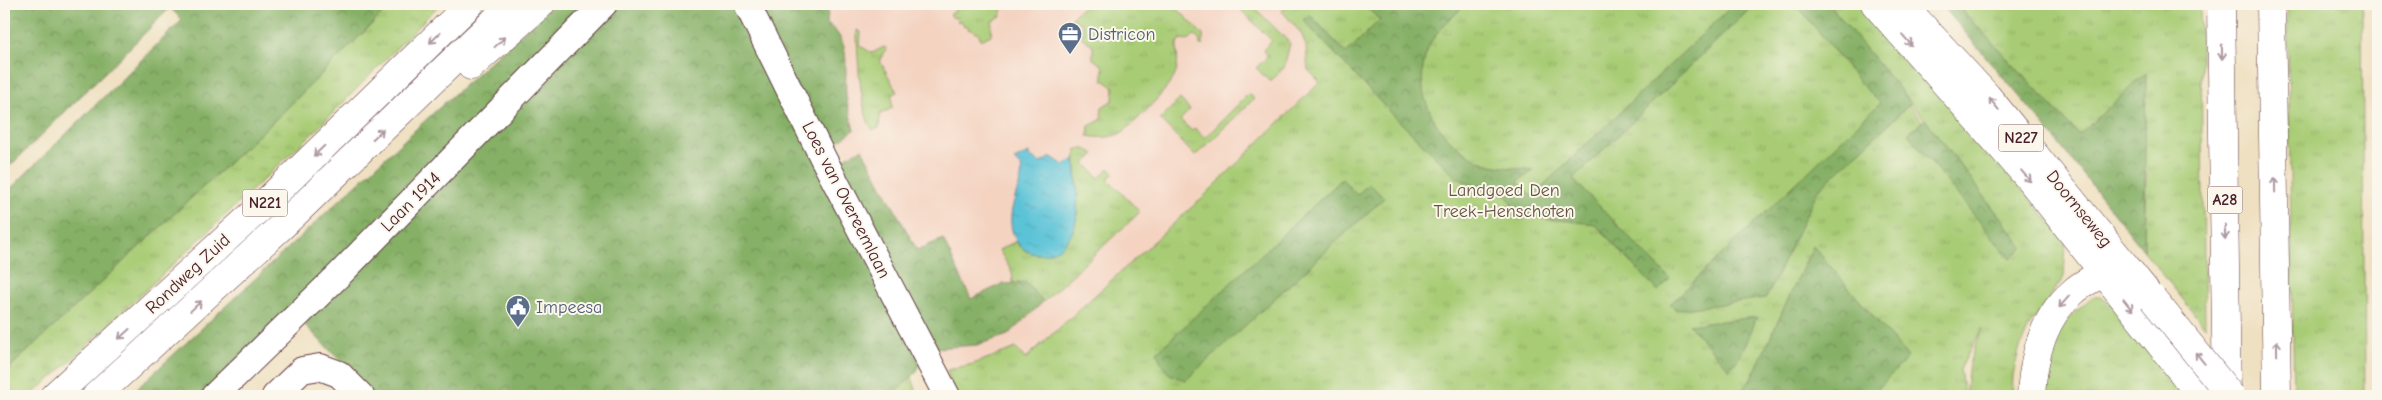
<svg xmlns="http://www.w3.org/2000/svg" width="2382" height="400" viewBox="0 0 2382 400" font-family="'Comic Neue',sans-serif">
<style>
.built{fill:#f4d3c1}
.grass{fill:url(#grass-tufts);stroke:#797650;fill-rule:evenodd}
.forest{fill:url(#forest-crowns);stroke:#686848}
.water{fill:url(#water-ripples);stroke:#527181}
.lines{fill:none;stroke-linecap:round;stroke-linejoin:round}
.minor-casing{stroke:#633c42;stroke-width:28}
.major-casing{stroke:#633c42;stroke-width:29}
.highway-casing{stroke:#633c42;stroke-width:29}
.minor{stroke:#fff;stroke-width:26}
.major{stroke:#fff;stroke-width:28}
.highway{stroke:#fff;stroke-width:28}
.major-bridge-casing{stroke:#633c42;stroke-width:29;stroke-linecap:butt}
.major-bridge{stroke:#fff;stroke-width:28}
.oneway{stroke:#ae9aa0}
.labels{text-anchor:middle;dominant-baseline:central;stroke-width:4;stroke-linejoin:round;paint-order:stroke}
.shield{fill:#fbf7ec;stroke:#7f6065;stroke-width:1}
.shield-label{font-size:16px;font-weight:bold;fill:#4a1f2b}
.service-label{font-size:18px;fill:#4e5e75;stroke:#fbf7ec;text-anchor:start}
.park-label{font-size:18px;fill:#665341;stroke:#fbf7ec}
.street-label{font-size:18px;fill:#4a1f2b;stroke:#fbf7ec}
</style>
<defs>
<pattern id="grass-tufts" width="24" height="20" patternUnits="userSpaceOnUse" patternTransform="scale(1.25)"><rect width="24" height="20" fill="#a8cc75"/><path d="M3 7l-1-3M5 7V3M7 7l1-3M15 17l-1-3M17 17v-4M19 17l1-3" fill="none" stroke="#92af65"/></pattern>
<pattern id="forest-crowns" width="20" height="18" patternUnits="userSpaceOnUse" patternTransform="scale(1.25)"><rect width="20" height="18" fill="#86b066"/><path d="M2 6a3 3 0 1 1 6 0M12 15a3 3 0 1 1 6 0" fill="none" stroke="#708f54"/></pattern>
<pattern id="water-ripples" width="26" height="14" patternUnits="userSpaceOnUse" patternTransform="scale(1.25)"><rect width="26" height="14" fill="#5bc3d7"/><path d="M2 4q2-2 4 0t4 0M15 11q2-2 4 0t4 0" fill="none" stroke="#51a7b9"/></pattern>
</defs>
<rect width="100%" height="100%" fill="#fbf7ec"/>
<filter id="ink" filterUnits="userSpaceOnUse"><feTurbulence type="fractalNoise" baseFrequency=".02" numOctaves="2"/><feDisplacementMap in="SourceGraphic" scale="10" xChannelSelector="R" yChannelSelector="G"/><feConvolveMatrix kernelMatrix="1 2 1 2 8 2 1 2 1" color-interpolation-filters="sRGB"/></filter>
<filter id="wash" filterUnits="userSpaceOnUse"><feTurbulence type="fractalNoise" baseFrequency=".0096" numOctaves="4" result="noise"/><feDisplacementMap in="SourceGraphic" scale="20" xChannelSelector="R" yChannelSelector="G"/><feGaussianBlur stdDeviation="1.12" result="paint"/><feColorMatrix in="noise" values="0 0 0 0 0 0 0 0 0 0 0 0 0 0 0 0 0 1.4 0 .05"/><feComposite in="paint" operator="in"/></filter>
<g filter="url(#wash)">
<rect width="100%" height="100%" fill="#efe0c1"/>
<path class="built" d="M778,4H1295L1342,61L1124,270L984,396H959Z"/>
<g class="grass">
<path d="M392,4H440L317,129L65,366L30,396H4V373L280,115Z"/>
<path d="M956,4H1002L1001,16L992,21L991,35L981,40L978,32L975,33L972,29L969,30L967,25L964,26L961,21L958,22L956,17L953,18L950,14L955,11Z"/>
<path d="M1085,4L1174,5L1203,35V45H1200V41L1194,35L1189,40L1180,39L1177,43C1177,53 1179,65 1175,75C1172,85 1129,130 1119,134C1109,138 1098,138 1088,136L1089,126L1101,120L1102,107L1113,100L1114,87L1103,80V66L1093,59V45L1082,38L1083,25L1071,18Z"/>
<path d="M1235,4H1251L1290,43L1284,68L1270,82L1256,68L1268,56L1263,50L1272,41Z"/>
<path d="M1288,4H1363L1380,20L1346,53L1309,14L1304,20L1342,60L1399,4H1823L1836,12L1829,4H1866L2066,241L2064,277L2029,326L2019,350L2013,375L2012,396H1965L1969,363L1982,328L1960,369L1964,396H954L947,370L973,364L1016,348L1025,359L1204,196L1320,82L1308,70L1306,46L1301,33L1282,11ZM1879,65L1934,131L2023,247L2020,249Z"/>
<path d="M1956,4H2200L2205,327L2144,251L2146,173L2084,131L2079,135Z"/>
<path d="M2287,4H2362L2365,396H2294Z"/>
<path d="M857,30L861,32L860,46L872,53L884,47L887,49L883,53L880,61L897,92L892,94V108L880,114L879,128L873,130C860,116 857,50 857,30Z"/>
<path d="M1249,93L1254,99L1195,156L1160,119L1180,99L1190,110L1180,120L1192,131L1195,128L1205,138Z"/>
<path d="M1076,149H1085L1095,154L1085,163L1099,178L1109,168L1114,173L1108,179L1140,212L1043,302L1026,283H1013L1012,272L999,250L1016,241C1021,250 1032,256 1042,253C1093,241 1073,187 1076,149Z"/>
<path d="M2092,297H2100L2113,305L2188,396H2037L2044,355L2063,324Z"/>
<path d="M904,353L918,396H852Z"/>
</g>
<g class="forest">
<path d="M4,4H392L280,115L4,373V195L182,20L170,8L4,172Z"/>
<path d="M554,4H592L201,396H129L429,117Z"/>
<path d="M616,4H736L919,361L917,372L891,396H375L301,321Z"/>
<path d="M754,4H817L828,11L827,24C853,41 844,69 846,96C848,107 851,119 854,130L836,143L824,144Z"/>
<path d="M1363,4H1466C1454,16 1438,28 1430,44C1408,92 1436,140 1480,161C1496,168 1516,168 1534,170L1518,182L1532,196L1734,4H1755L1573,179L1670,279L1658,291L1595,224L1512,215L1511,202L1506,195L1477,187L1457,178L1388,110L1303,20L1309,14L1346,53L1380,20Z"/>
<path d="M1796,4H1829L1911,103L1818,190L1766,298L1676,310L1670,304L1880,103L1861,84Z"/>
<path d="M1941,4H1956L2079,135L2146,73L2144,251L2042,123Z"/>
<path d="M1925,119L2023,247L2010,259L1908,134Z"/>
<path d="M862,149L917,250L943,239L971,299L1002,284L1026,283L1043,302L1008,335L977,345L934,348L834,163Z"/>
<path d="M1342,179L1357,195L1369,183L1384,198L1186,380C1166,375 1164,371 1157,352Z"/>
<path d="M1813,246L1908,357L1871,396H1736L1750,381Z"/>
<path d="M1757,317C1750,332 1743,359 1729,369L1689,325Z"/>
</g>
<path class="water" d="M1029,153V156L1040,163L1052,157L1063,165L1075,159C1076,182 1082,214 1071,235C1056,262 1015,262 1011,224C1009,207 1020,189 1022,172L1021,166L1014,160Z"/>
</g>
<g filter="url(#ink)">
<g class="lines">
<defs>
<g id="minor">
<path d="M747,4L823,158L947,396"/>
<path d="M214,396L339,275L604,4"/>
<path d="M275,396L302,370L320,367L339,374L361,396"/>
</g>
<g id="major">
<path d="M1875,4L2032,182L2201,396"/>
<path d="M1902,4L1987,96L2145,290"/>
<path d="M471,66L541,4"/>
<path d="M54,396L265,203L470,4"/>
<path d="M96,396L284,224L512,4"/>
</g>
<g id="highway">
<path d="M2221,4L2227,396"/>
<path d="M2271,4L2277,396"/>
<path d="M2031,396C2033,358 2042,318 2073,292C2081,284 2093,279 2102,273L2135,278"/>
</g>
</defs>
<use href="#minor" class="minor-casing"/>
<use href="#major" class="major-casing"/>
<use href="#highway" class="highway-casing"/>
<use href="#minor" class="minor"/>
<use href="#major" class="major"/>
<use href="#highway" class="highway"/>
<defs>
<path id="major-bridge" d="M2153,299L2231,396"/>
</defs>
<use href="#major-bridge" class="major-bridge-casing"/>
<use href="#major-bridge" class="major-bridge"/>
</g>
<defs><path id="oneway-shaft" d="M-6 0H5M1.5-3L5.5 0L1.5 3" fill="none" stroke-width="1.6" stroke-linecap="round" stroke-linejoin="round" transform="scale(1.25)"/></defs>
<g class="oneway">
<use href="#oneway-shaft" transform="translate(435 38) rotate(136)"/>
<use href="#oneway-shaft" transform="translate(1907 40) rotate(49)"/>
<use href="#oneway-shaft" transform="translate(500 42) rotate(-43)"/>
<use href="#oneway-shaft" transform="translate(2222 52) rotate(89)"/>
<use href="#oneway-shaft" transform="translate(1994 104) rotate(-129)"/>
<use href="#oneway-shaft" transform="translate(378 134) rotate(-44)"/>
<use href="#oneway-shaft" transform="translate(319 151) rotate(136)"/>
<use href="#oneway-shaft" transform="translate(2026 176) rotate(49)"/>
<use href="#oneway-shaft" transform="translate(2275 185) rotate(-91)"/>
<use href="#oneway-shaft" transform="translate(2225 232) rotate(89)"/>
<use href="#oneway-shaft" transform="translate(2064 302) rotate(131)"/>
<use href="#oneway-shaft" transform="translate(2128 305) rotate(51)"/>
<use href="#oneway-shaft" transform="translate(196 306) rotate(-43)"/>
<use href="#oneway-shaft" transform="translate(124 334) rotate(138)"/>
<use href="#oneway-shaft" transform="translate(2277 348) rotate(-91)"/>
<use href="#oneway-shaft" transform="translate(2200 358) rotate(-129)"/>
</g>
</g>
<defs>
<symbol id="office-pin" viewBox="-11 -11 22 30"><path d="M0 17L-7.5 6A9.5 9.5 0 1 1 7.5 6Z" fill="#5c6f8a" stroke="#fbf7ec"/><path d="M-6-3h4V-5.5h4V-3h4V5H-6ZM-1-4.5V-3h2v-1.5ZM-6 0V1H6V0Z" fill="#fff"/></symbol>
<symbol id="civic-pin" viewBox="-11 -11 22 30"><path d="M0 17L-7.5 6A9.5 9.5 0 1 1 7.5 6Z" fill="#5c6f8a" stroke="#fbf7ec"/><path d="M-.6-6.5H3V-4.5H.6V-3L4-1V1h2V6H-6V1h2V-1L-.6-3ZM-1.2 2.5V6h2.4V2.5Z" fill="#fff"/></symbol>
</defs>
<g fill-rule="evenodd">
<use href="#office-pin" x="1056" y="20" width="28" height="38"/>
<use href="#civic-pin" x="504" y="293" width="28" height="38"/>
</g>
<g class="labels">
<g class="shield">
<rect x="1998.5" y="124.5" width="45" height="27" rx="4"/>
<rect x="2207.5" y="186.5" width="35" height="27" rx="4"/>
<rect x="242.5" y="189.5" width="45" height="27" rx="4"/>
</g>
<g class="shield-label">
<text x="2021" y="138">N227</text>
<text x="2225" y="200">A28</text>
<text x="265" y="203">N221</text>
</g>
<g class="service-label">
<text x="1088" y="34">Districon</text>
<text x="536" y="307">Impeesa</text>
</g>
<g class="park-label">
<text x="1504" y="190">Landgoed Den<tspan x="1504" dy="21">Treek-Henschoten</tspan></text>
</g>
<g class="street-label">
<text transform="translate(846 200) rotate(63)">Loes van Overeemlaan</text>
<text transform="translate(411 202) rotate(-45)">Laan 1914</text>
<text transform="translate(2079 209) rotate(51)">Doornseweg</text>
<text transform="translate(188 274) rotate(-43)">Rondweg Zuid</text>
</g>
</g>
<rect width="2382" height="400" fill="none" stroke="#fbf7ec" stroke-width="20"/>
</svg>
